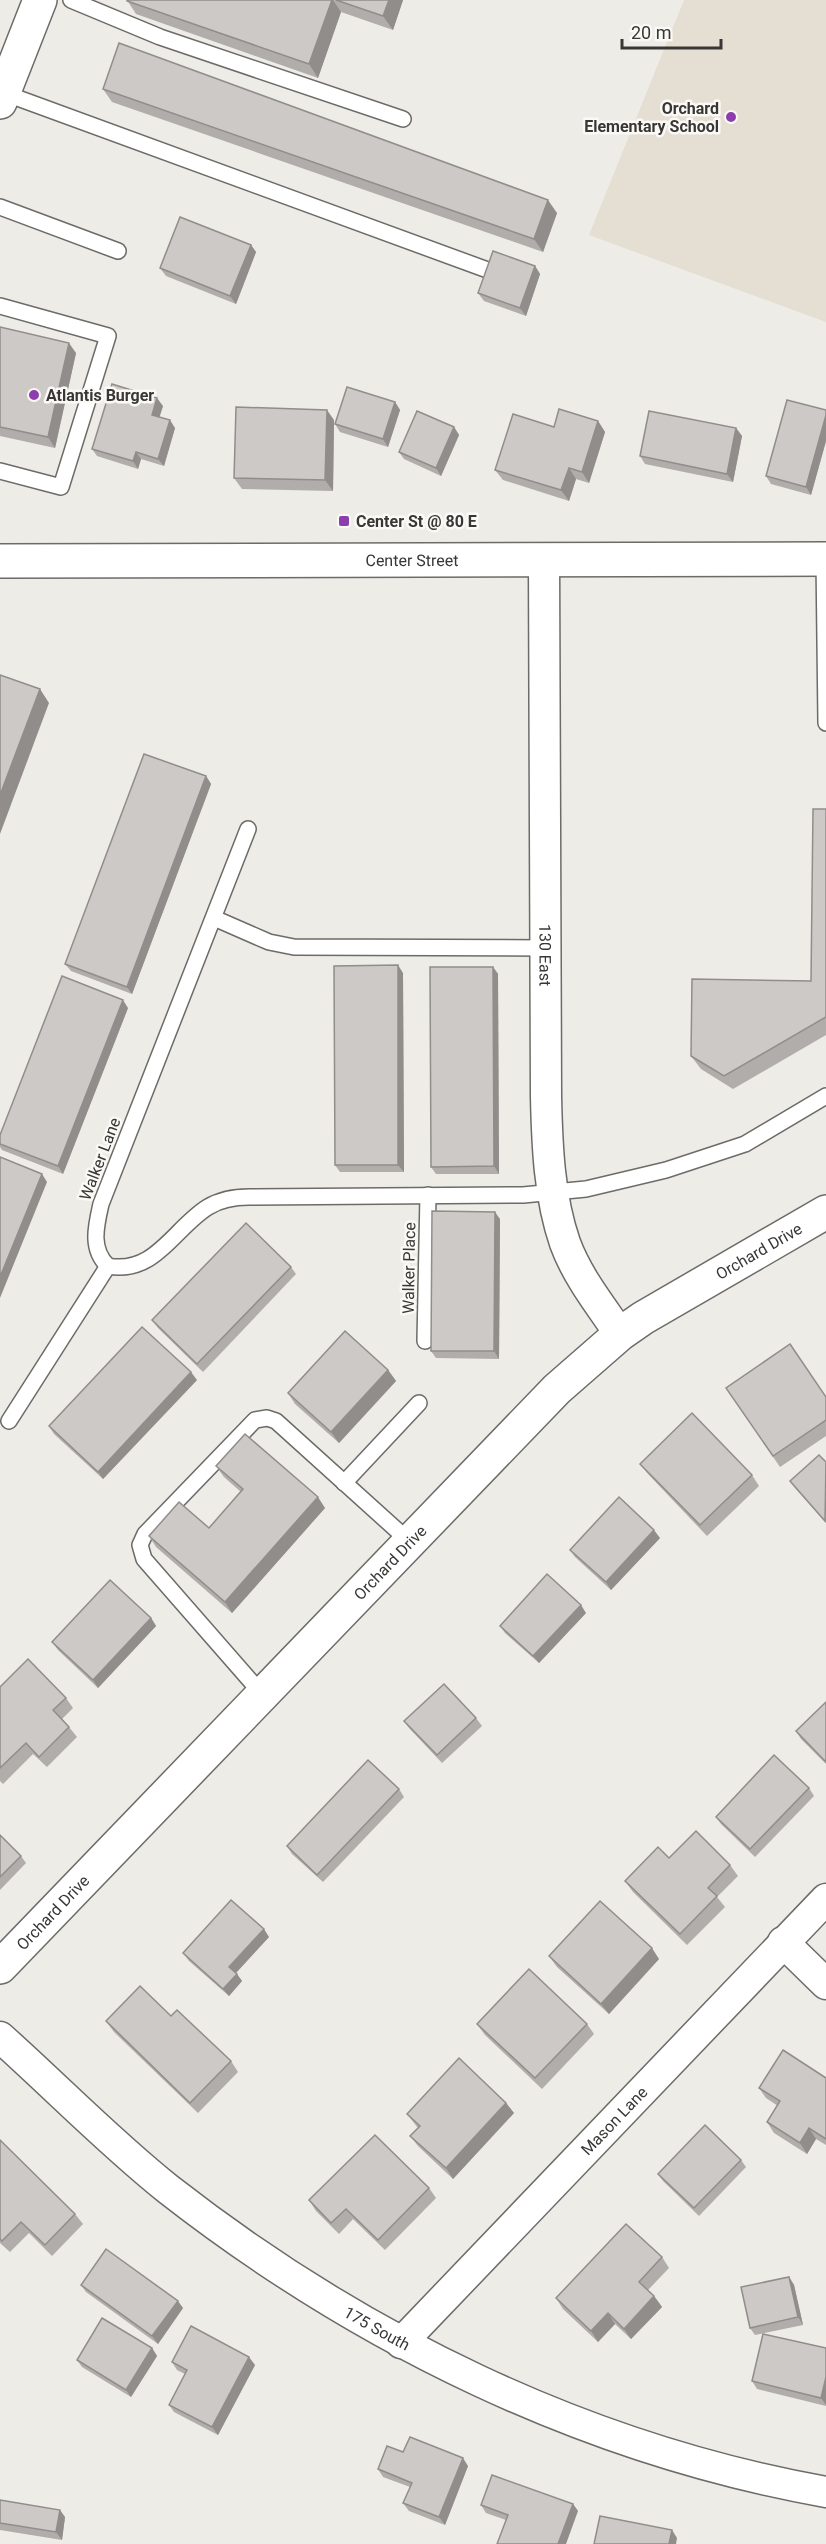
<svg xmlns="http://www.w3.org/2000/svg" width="826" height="2544" viewBox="0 0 826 2544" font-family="Roboto,sans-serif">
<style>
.built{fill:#e4ded3}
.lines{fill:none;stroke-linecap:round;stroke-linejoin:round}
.service-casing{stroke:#6d6b68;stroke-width:18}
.minor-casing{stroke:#6d6b68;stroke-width:33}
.secondary-casing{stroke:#6d6b68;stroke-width:36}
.primary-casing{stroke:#6d6b68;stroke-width:36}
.service{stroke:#fff;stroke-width:15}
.minor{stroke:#fff;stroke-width:30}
.secondary{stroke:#fff;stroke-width:33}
.primary{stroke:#fff;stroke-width:33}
.wall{fill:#b0adaa}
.shaded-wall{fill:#908d8b}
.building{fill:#cdc9c6;stroke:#908d8b;stroke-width:1.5}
.poi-dot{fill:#8e3dac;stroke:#fbf9f5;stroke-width:2}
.labels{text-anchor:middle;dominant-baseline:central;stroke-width:5;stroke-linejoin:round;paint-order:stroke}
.poi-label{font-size:16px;font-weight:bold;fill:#383735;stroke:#fbf9f5;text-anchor:start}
.street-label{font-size:16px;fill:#383735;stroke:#fbf9f5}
</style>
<rect width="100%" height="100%" fill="#edece7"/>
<path class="built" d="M684,0H826V322L589,235Z"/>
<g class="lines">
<defs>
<g id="service">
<path d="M71,0L160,37L403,119"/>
<path d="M4,93L493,272"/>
<path d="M0,207L118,251"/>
<path d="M0,306L108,336L61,487L0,471"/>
<path d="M824,559L826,723"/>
<path d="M248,829L101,1204C96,1226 90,1249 108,1266C155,1275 174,1228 208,1207C221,1199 234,1197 249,1197L523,1195L586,1189L666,1170L745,1144L826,1096"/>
<path d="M214,918L269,942L294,947L545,948"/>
<path d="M425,1341L428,1195"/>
<path d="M9,1421L108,1266"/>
<path d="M344,1483L419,1403"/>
<path d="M262,1694L144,1559L140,1545L145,1534L255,1420L267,1418L276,1421L410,1542"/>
</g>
<g id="minor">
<path id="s1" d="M544,559L546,1096C547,1144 549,1197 565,1243C577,1276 600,1305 620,1334"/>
<path d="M783,1942L826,1984"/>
<path id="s2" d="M0,2037C56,2087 109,2142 168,2189C360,2339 585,2449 826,2492"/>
<path id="s3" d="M401,2343L826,1899"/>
</g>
<g id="secondary">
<path id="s4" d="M0,561L826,559"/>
<path id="s5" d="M0,1967L557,1389L620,1334L643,1318L826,1212"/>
</g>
<path id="primary" d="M0,102L40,0"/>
</defs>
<use href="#service" class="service-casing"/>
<use href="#minor" class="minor-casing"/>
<use href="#secondary" class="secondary-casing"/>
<use href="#primary" class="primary-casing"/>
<use href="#service" class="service"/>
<use href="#minor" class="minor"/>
<use href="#secondary" class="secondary"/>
<use href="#primary" class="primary"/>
</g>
<g class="wall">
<path d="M127,0H403L393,30L341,12L318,78L136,14Z"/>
<path d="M103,89L557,213L543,252L112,102Z"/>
<path d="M251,245L256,252L236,304L166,276L160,268Z"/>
<path d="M535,266L540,274L526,316L484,301L478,293Z"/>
<path d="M0,327L76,353L55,448L0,436Z"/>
<path d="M395,402L400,410L388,447L340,432L335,424Z"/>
<path d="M163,406L159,417L175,428L164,466L141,459L138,469L97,456L92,449Z"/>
<path d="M826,410V441L811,495L771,484L766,476Z"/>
<path d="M334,420L333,491L242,489L234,478Z"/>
<path d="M598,421L605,432L589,483L576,479L569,501L503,480L495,470L554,427Z"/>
<path d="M454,427L459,435L441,476L404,459L399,452Z"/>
<path d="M736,428L742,436L733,482L645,464L640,456Z"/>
<path d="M206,776L211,784L132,994L71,971L65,964Z"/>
<path d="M826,809V1035L733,1089L701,1069L691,1056L811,981Z"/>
<path d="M493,967L498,974L499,1174H436L431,1167Z"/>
<path d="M403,973L404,1172H340L335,1165Z"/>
<path d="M128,1008L63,1174L2,1150L0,1147V1135Z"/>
<path d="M500,1219L499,1359L436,1358L431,1351Z"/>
<path d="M291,1267L296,1274L203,1372L158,1328L152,1320Z"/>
<path d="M388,1370L396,1381L339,1443L295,1404L288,1393Z"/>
<path d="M197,1380L103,1479L54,1434L49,1426Z"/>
<path d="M726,1388L826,1397V1436L780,1467Z"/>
<path d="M826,1462V1523L795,1488L790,1481Z"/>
<path d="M640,1464L752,1475L759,1486L707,1536L648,1474Z"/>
<path d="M216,1466L325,1508L232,1613L156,1547L149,1536L209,1528L241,1492L224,1477Z"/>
<path d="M660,1538L611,1590L575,1557L570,1550Z"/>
<path d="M586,1613L539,1663L505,1633L500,1626Z"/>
<path d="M151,1618L156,1626L98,1688L58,1650L52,1642Z"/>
<path d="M0,1687L66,1698L73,1708L62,1719L69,1727L77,1737L47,1767L33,1754L3,1784L0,1781Z"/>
<path d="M826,1702V1764L801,1739L796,1731Z"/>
<path d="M476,1718L482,1726L442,1763L409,1728L404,1721Z"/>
<path d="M809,1788L814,1796L755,1857L721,1824L716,1817Z"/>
<path d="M399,1789L404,1797L323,1882L292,1854L287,1846Z"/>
<path d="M0,1835L21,1856L26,1863L0,1890Z"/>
<path d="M669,1858L730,1865L738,1876L717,1897L725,1907L687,1945L633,1892L625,1881Z"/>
<path d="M269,1937L236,1973L242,1981L229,1996L189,1961L183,1953Z"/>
<path d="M549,1956L659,1959L609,2014L557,1967Z"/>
<path d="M106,2021L231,2061L238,2072L198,2113L114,2032Z"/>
<path d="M477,2024H587L594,2034L542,2089L485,2035Z"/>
<path d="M826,2078V2145L816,2139L807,2154L774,2133L767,2122L778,2106L766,2098L759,2088Z"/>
<path d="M506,2103L514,2113L453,2179L418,2146L410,2136L418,2128L407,2114Z"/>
<path d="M0,2140L75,2214L83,2224L52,2256L29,2233L10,2252L0,2243Z"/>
<path d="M741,2160L746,2167L699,2216L663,2181L658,2174Z"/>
<path d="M429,2188L436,2198L385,2250L353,2219L339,2234L316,2211L309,2200Z"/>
<path d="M662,2257L669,2268L648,2290L654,2296L662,2307L631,2339L615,2324L598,2342L563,2309L556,2298Z"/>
<path d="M789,2277L794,2285L803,2325L755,2335L750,2328Z"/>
<path d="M81,2285L183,2308L158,2344L86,2292Z"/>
<path d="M152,2348L157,2356L131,2397L82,2367L77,2360Z"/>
<path d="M826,2348V2406L757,2389L752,2381Z"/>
<path d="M172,2362L255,2365L218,2435L174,2412L169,2405L185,2374L177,2370Z"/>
<path d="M403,2452L468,2466L445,2525L409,2511L403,2503L410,2487L383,2477L378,2469Z"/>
<path d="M0,2500L65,2517L62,2540L0,2530Z"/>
<path d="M573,2504L578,2511L506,2520L486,2513L481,2505Z"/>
</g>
<g class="shaded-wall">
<path d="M332,0H333L341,12L318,78L309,64Z"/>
<path d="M389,0H403L393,30L383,16Z"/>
<path d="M548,200L557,213L543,252L534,239Z"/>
<path d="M251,245L256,252L236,304L230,296Z"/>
<path d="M535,266L540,274L526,316L520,308Z"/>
<path d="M69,343L76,353L55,448L48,437Z"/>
<path d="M157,398L163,406L158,422L152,415Z"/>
<path d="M395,402L400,410L388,447L383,439Z"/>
<path d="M327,410L334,420L333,491L325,480Z"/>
<path d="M826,415V441L811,495L806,487Z"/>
<path d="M170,420L175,428L164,466L158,459Z"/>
<path d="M598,421L605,432L589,483L582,472Z"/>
<path d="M454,427L459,435L441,476L436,468Z"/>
<path d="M736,428L742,436L733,482L727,474Z"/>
<path d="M136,452L141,459L138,469L133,461Z"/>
<path d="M569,468L576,479L569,501L561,490Z"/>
<path d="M40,689L49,703L0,834V795Z"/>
<path d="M206,776L211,784L132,994L127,987Z"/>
<path d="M398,965L403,973L404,1172L398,1165Z"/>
<path d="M493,967L498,974L499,1174L494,1166Z"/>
<path d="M123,1000L128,1008L63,1174L58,1166Z"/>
<path d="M42,1174L47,1182L0,1298V1277Z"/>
<path d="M495,1212L500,1219L499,1359L494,1351Z"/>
<path d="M388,1370L396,1381L339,1443L331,1432Z"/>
<path d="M191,1372L197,1380L103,1479L98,1472Z"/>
<path d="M318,1497L325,1508L232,1613L225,1602Z"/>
<path d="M654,1530L660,1538L611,1590L606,1582Z"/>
<path d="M581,1605L586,1613L539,1663L533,1656Z"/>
<path d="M151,1618L156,1626L98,1688L93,1680Z"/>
<path d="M264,1929L269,1937L234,1975L229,1967Z"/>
<path d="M652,1948L659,1959L609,2014L601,2004Z"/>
<path d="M237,1974L242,1981L229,1996L223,1989Z"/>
<path d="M506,2103L514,2113L453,2179L446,2168Z"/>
<path d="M809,2128L816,2139L807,2154L800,2143Z"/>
<path d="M789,2277L794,2285L803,2325L798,2317Z"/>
<path d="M654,2296L662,2307L631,2339L624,2329Z"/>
<path d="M178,2301L183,2308L158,2344L152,2336Z"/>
<path d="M608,2313L615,2324L598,2342L591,2331Z"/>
<path d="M152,2348L157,2356L131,2397L126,2390Z"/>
<path d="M249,2357L255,2365L218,2435L212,2427Z"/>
<path d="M826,2377V2405L821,2398Z"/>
<path d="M463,2458L468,2466L445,2525L439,2517Z"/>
<path d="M573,2504L578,2511L566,2544H558Z"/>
<path d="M60,2510L65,2517L62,2540L56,2532Z"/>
<path d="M672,2530L677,2538L676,2544H669Z"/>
</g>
<g class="building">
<path d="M127,0H332L309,64L127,1Z"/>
<path d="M336,0H389L383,16Z"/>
<path d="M119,43L548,200L534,239L103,89Z"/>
<path d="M180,217L251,245L230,296L160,268Z"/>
<path d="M493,251L535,266L520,308L478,293Z"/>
<path d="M0,327L69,343L48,437L0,427Z"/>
<path d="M112,384L157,398L152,415L170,420L158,459L136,452L133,461L92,449Z"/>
<path d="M347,387L395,402L383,439L335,424Z"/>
<path d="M787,400L826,410V415L806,487L766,476Z"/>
<path d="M236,407L327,410L325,480L234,478Z"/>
<path d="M559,409L598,421L582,472L569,468L561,490L495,470L513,414L554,427Z"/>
<path d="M417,411L454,427L436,468L399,452Z"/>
<path d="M649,411L736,428L727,474L640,456Z"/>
<path d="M0,675L40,689L0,795Z"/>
<path d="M144,754L206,776L127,987L65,964Z"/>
<path d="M813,809H826V1017L724,1076L691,1056L692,979L811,981Z"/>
<path d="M398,965V1165H335L334,966Z"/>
<path d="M430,967H493L494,1166L431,1167Z"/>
<path d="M62,976L123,1000L58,1166L0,1144V1135Z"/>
<path d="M0,1157L42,1174L0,1277Z"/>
<path d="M432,1211L495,1212L494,1351H431Z"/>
<path d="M246,1223L291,1267L197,1364L152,1320Z"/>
<path d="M142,1327L191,1372L98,1472L49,1426Z"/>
<path d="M345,1331L388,1370L331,1432L288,1393Z"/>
<path d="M790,1344L826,1397V1420L773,1456L726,1388Z"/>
<path d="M692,1413L752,1475L700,1525L640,1464Z"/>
<path d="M245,1434L318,1497L225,1602L149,1536L179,1502L209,1528L243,1489L216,1466Z"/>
<path d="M819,1455L826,1462L825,1521L790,1481Z"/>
<path d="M619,1497L654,1530L606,1582L570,1550Z"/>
<path d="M547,1574L581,1605L533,1656L500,1626Z"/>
<path d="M110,1580L151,1618L93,1680L52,1642Z"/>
<path d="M28,1659L66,1698L53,1710L69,1727L39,1757L26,1743L0,1768V1687Z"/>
<path d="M444,1684L476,1718L437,1755L404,1721Z"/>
<path d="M826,1702V1762L796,1731Z"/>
<path d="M774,1755L809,1788L750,1849L716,1817Z"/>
<path d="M368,1760L399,1789L317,1875L287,1846Z"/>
<path d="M696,1831L730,1865L708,1888L717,1896L680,1934L625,1881L658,1847L669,1858Z"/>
<path d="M0,1835L21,1856L0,1877Z"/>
<path d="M231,1900L264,1929L229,1967L237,1974L223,1989L183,1953Z"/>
<path d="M600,1901L652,1948L601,2004L549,1956Z"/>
<path d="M529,1969L587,2024L535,2078L477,2024Z"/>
<path d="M140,1986L171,2016L177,2010L231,2061L190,2103L106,2021Z"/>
<path d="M783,2050L826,2078V2139L809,2128L800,2143L767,2122L780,2101L759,2088Z"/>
<path d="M459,2058L506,2103L446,2168L410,2136L420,2126L407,2114Z"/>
<path d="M705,2125L741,2160L694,2208L658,2174Z"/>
<path d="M375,2135L429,2188L378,2240L346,2209L331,2223L309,2200Z"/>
<path d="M0,2140L75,2214L45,2245L21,2222L2,2241L0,2239Z"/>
<path d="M626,2224L662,2257L639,2282L654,2296L624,2329L608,2313L591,2331L556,2298Z"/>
<path d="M106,2249L178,2301L152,2336L81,2285Z"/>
<path d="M789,2277L798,2317L750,2328L741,2287Z"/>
<path d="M102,2318L152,2348L126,2390L77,2360Z"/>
<path d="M191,2326L249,2357L212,2427L169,2405L187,2370L172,2362Z"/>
<path d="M763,2334L826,2348V2377L821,2398L752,2381Z"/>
<path d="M410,2437L463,2458L439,2517L403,2503L412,2483L378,2469L387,2446L403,2452Z"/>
<path d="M492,2475L573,2504L558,2544H497L508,2515L481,2505Z"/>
<path d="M0,2500L60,2510L56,2532L0,2523Z"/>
<path d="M600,2516L672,2530L669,2544H594Z"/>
</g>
<g class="poi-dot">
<circle cx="731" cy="117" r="6"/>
<circle cx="34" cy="395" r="6"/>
<rect x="338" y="515" width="12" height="12" rx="3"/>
</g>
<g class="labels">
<g class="poi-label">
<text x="719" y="108" text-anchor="end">Orchard<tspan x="719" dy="18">Elementary School</tspan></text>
<text x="46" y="395">Atlantis Burger</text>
<text x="356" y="521">Center St @ 80 E</text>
</g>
<g class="street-label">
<text stroke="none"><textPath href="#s4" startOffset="412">Center Street</textPath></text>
<text stroke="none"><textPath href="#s1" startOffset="396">130 East</textPath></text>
<text transform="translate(100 1159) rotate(-69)">Walker Lane</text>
<text stroke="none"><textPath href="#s5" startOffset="1048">Orchard Drive</textPath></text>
<text transform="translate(409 1268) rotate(-89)">Walker Place</text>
<text stroke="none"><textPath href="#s5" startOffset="562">Orchard Drive</textPath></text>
<text stroke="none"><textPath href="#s5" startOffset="76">Orchard Drive</textPath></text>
<text stroke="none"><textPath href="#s3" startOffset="308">Mason Lane</textPath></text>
<text stroke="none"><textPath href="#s2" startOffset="478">175 South</textPath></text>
</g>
</g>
<path d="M622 39v9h99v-9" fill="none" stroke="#383735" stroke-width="3"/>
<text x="631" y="39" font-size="18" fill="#383735" stroke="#fbf9f5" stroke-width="4.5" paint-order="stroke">20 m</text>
</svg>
